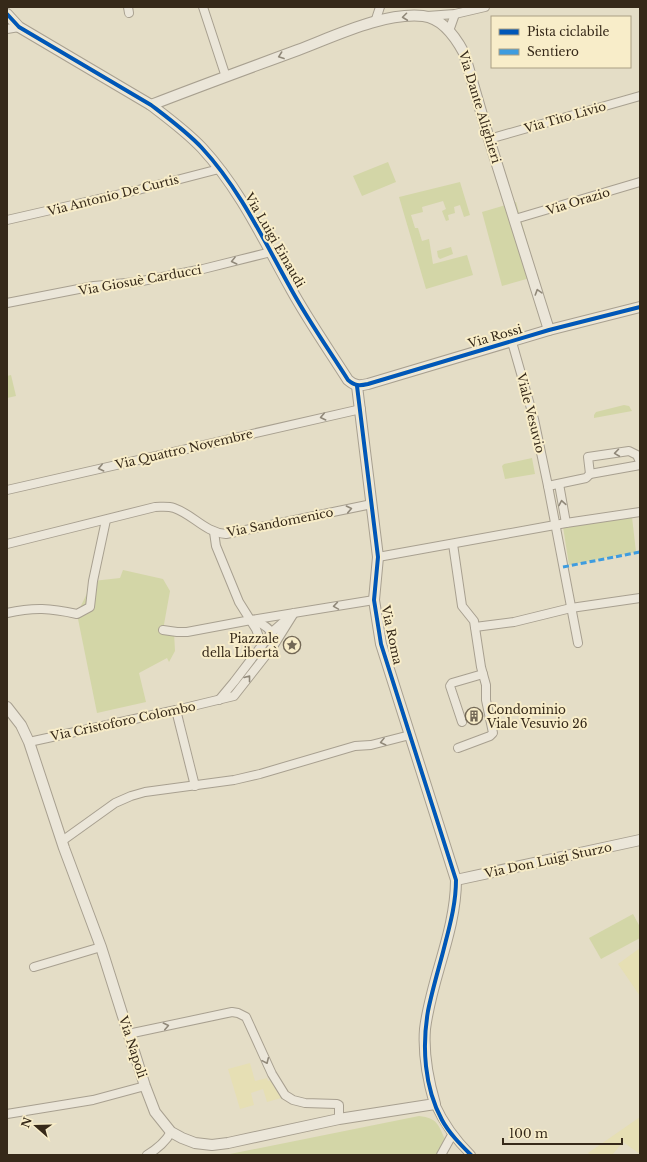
<svg xmlns="http://www.w3.org/2000/svg" width="647" height="1162" viewBox="0 0 647 1162" font-family="'Libre Baskerville',serif">
<style>
.farmland{fill:#e6dfb4}
.green{fill:#d3d6a7}
.lines{fill:none;stroke-linecap:round;stroke-linejoin:round}
.minor-casing{stroke:#a8a090;stroke-width:10}
.tertiary-casing{stroke:#a8a090;stroke-width:12}
.minor{stroke:#ebe6d9;stroke-width:8}
.tertiary{stroke:#ebe6d9;stroke-width:10}
.quiet{stroke:#3e9cdf;stroke-width:3;stroke-dasharray:6 3;stroke-linecap:butt}
.cycleway-casing{stroke:#f8edc9;stroke-width:6}
.cycleway{stroke:#0057b8;stroke-width:4}
.oneway{stroke:#908879}
.labels{text-anchor:middle;dominant-baseline:central;stroke-width:4;stroke-linejoin:round;paint-order:stroke}
.street-label{font-size:12px;fill:#362919;stroke:#f8edc9}
.poi-label{font-size:12px;fill:#362919;stroke:#f8edc9;text-anchor:end}
</style>
<rect width="100%" height="100%" fill="#e4ddc6"/>
<g class="farmland">
<path d="M640,948V996L618,964Z"/>
<path d="M250,1063L255,1081L267,1078L268,1081L270,1080L281,1098L267,1102L263,1089L251,1093L254,1105L240,1109L228,1069Z"/>
<path d="M640,1117V1154L623,1142L612,1155H590L588,1153Z"/>
</g>
<g class="green">
<path d="M388,162L396,182L362,196L353,176Z"/>
<path d="M460,182L470,215L464,217L460,205L454,207L455,213L448,215L449,220L446,221L442,211L446,209L443,201L422,207L423,212L411,215L415,228H418L422,241L429,239L433,264L467,255L473,275L426,289L399,197Z"/>
<path d="M516,202L537,276L502,286L482,212Z"/>
<path d="M451,247L453,254L440,259L438,257L437,251Z"/>
<path d="M11,375L16,396L7,398V376Z"/>
<path d="M624,405L629,406L632,411L594,418V415L596,412Z"/>
<path d="M532,458L535,474L505,479L502,466L504,464Z"/>
<path d="M632,517L636,552L569,565L563,527Z"/>
<path d="M123,570L163,579L170,591L163,630L174,632L175,651L169,662L167,658L139,673L146,702L97,713L77,614L93,581L120,578Z"/>
<path d="M633,914L640,927V938L601,959L589,938Z"/>
<path d="M419,1116C438,1118 438,1125 446,1141L437,1155H225Z"/>
</g>
<g class="lines">
<defs>
<g id="minor">
<path d="M128,7L129,13"/>
<path d="M203,7L226,77"/>
<path d="M427,16L455,14L485,7"/>
<path d="M375,22L380,7"/>
<path d="M7,29L19,27"/>
<path d="M449,31L455,14"/>
<path d="M489,139L640,96"/>
<path d="M515,219L640,182"/>
<path d="M7,220L138,190L219,169"/>
<path d="M7,303L94,286L137,282L203,269L271,252"/>
<path d="M512,342L534,419L548,486L578,643"/>
<path d="M590,474L640,465"/>
<path d="M559,484L566,523"/>
<path d="M548,486L586,478L590,474L588,457L629,451L637,455L640,462"/>
<path d="M7,490L361,409"/>
<path d="M214,532L216,546L239,602L256,629L262,645"/>
<path d="M7,544L155,507C162,507 168,506 174,508C194,515 204,532 226,534L372,504"/>
<path d="M453,544L462,606L474,621L481,667L486,685V700L493,733L490,736L458,748"/>
<path d="M378,557L566,523L640,512"/>
<path d="M7,613C34,607 50,608 77,614L90,607L93,581L106,520"/>
<path d="M252,620C261,623 270,627 273,636"/>
<path d="M475,627L514,622L571,608L640,598"/>
<path d="M163,630L177,632H187L251,620L374,600"/>
<path d="M219,700L234,682L272,632L289,617"/>
<path d="M176,710L195,786"/>
<path d="M462,722L450,686L452,683L483,674"/>
<path d="M29,742L176,710L234,696L274,645L294,613"/>
<path d="M62,841L115,803L131,796L145,792L234,780L260,774L355,746L371,745L410,735"/>
<path d="M34,967L101,947"/>
<path d="M128,1034L232,1012L238,1013L246,1017L272,1074L285,1095L293,1100L305,1103L337,1104L339,1105V1119"/>
<path d="M435,1104C444,1124 455,1139 471,1155"/>
<path d="M7,1114L93,1100L145,1086"/>
<path d="M147,1155C157,1149 165,1143 171,1132"/>
<path d="M441,1155L452,1135"/>
</g>
<g id="tertiary">
<path d="M7,14L19,27L151,105C168,118 187,132 202,148C240,189 264,241 291,289C308,320 329,350 348,380C355,386 359,386 368,384L549,330L640,307"/>
<path d="M151,105C200,86 249,68 298,50C335,36 384,12 423,16C442,18 456,38 464,53L489,139L549,330"/>
<path d="M7,707L21,725L29,742L64,848L101,947L145,1086L155,1112L171,1132L182,1138L195,1143L212,1145L228,1143L339,1119L435,1104C428,1080 423,1055 425,1029C431,979 456,931 456,880L381,644L374,600L378,557L357,386"/>
<path d="M456,880L640,840"/>
</g>
</defs>
<use href="#minor" class="minor-casing"/>
<use href="#tertiary" class="tertiary-casing"/>
<use href="#minor" class="minor"/>
<use href="#tertiary" class="tertiary"/>
<path class="quiet" d="M563,567L640,552"/>
<defs>
<g id="cycleway">
<path d="M7,14L19,27L151,105C168,118 187,132 202,148C240,189 264,241 291,289C308,320 329,350 348,380C355,386 359,386 368,384L549,330L640,307"/>
<path d="M357,386L378,557L374,600L381,644L456,880C456,905 449,928 443,952C438,971 432,991 428,1011C422,1046 424,1087 442,1120C449,1133 460,1144 471,1155"/>
</g>
</defs>
<use href="#cycleway" class="cycleway-casing"/>
<use href="#cycleway" class="cycleway"/>
</g>
<defs><path id="oneway-chevron" d="M-2-3.5L2.5 0L-2 3.5" fill="none" stroke-width="1.6" stroke-linecap="round" stroke-linejoin="round"/></defs>
<g class="oneway">
<use href="#oneway-chevron" transform="translate(405 17) rotate(173)"/>
<use href="#oneway-chevron" transform="translate(281 56) rotate(160)"/>
<use href="#oneway-chevron" transform="translate(234 261) rotate(166)"/>
<use href="#oneway-chevron" transform="translate(538 292) rotate(-107)"/>
<use href="#oneway-chevron" transform="translate(323 417) rotate(167)"/>
<use href="#oneway-chevron" transform="translate(617 453) rotate(172)"/>
<use href="#oneway-chevron" transform="translate(101 468) rotate(167)"/>
<use href="#oneway-chevron" transform="translate(562 503) rotate(-100)"/>
<use href="#oneway-chevron" transform="translate(349 509) rotate(-12)"/>
<use href="#oneway-chevron" transform="translate(336 606) rotate(171)"/>
<use href="#oneway-chevron" transform="translate(248 678) rotate(-52)"/>
<use href="#oneway-chevron" transform="translate(383 742) rotate(166)"/>
<use href="#oneway-chevron" transform="translate(166 1026) rotate(-12)"/>
<use href="#oneway-chevron" transform="translate(266 1061) rotate(66)"/>
</g>
<defs>
<symbol id="sight-ring" viewBox="-11 -11 22 22"><circle r="9.5" fill="#f8edc9" stroke="#736856" stroke-width="1.5"/><path d="M0-6L1.8-2.2L6-1.7L2.9 1.2L3.7 5.4L0 3.3L-3.7 5.4L-2.9 1.2L-6-1.7L-1.8-2.2Z" fill="#736856"/></symbol>
<symbol id="building-ring" viewBox="-11 -11 22 22"><circle r="9.5" fill="#f8edc9" stroke="#736856" stroke-width="1.5"/><path d="M-4-6H4V6H1V3H-1V6H-4ZM-2.5-4.3h1.7v1.8h-1.7ZM.8-4.3h1.7v1.8H.8ZM-2.5-1h1.7V.8h-1.7ZM.8-1h1.7V.8H.8Z" fill="#736856"/></symbol>
</defs>
<g fill-rule="evenodd">
<use href="#sight-ring" x="282" y="635" width="20" height="20"/>
<use href="#building-ring" x="464" y="706" width="20" height="20"/>
</g>
<g class="labels">
<g class="street-label">
<text transform="translate(480 107) rotate(73)">Via Dante Alighieri</text>
<text transform="translate(565 117) rotate(-16)">Via Tito Livio</text>
<text transform="translate(113 195) rotate(-14)">Via Antonio De Curtis</text>
<text transform="translate(578 201) rotate(-17)">Via Orazio</text>
<text transform="translate(275 240) rotate(60)">Via Luigi Einaudi</text>
<text transform="translate(140 280) rotate(-10)">Via Giosuè Carducci</text>
<text transform="translate(495 336) rotate(-16)">Via Rossi</text>
<text transform="translate(531 413) rotate(76)">Viale Vesuvio</text>
<text transform="translate(184 449) rotate(-13)">Via Quattro Novembre</text>
<text transform="translate(280 522) rotate(-11)">Via Sandomenico</text>
<text transform="translate(392 635) rotate(78)">Via Roma</text>
<text transform="translate(123 721) rotate(-12)">Via Cristoforo Colombo</text>
<text transform="translate(548 860) rotate(-12)">Via Don Luigi Sturzo</text>
<text transform="translate(133 1047) rotate(72)">Via Napoli</text>
</g>
<g class="poi-label">
<text x="279" y="638">Piazzale<tspan x="279" dy="14">della Libertà</tspan></text>
<text x="487" y="709" text-anchor="start">Condominio<tspan x="487" dy="14">Viale Vesuvio 26</tspan></text>
</g>
</g>
<rect width="647" height="1162" fill="none" stroke="#362919" stroke-width="16"/>
<rect x="491" y="16" width="140" height="52" fill="#f8edc9" stroke="#aa9f83"/>
<rect x="499" y="29" width="20" height="6" fill="#0057b8" stroke="#aa9f83"/>
<text x="527" y="36" font-size="12" fill="#362919">Pista ciclabile</text>
<rect x="499" y="49" width="20" height="6" fill="#3e9cdf" stroke="#aa9f83"/>
<text x="527" y="56" font-size="12" fill="#362919">Sentiero</text>
<g transform="translate(36 1126) rotate(290)" stroke="#f8edc9" stroke-width="3" paint-order="stroke">
<path d="M0-3L7 15L0 10L-7 15Z" fill="#362919"/>
<text y="-6" font-size="11" font-weight="bold" text-anchor="middle" fill="#362919">N</text>
</g>
<path d="M503 1138v6h119v-6" fill="none" stroke="#362919" stroke-width="2"/>
<text x="509" y="1138" font-size="12" fill="#362919" stroke="#f8edc9" stroke-width="3" paint-order="stroke">100 m</text>
</svg>
